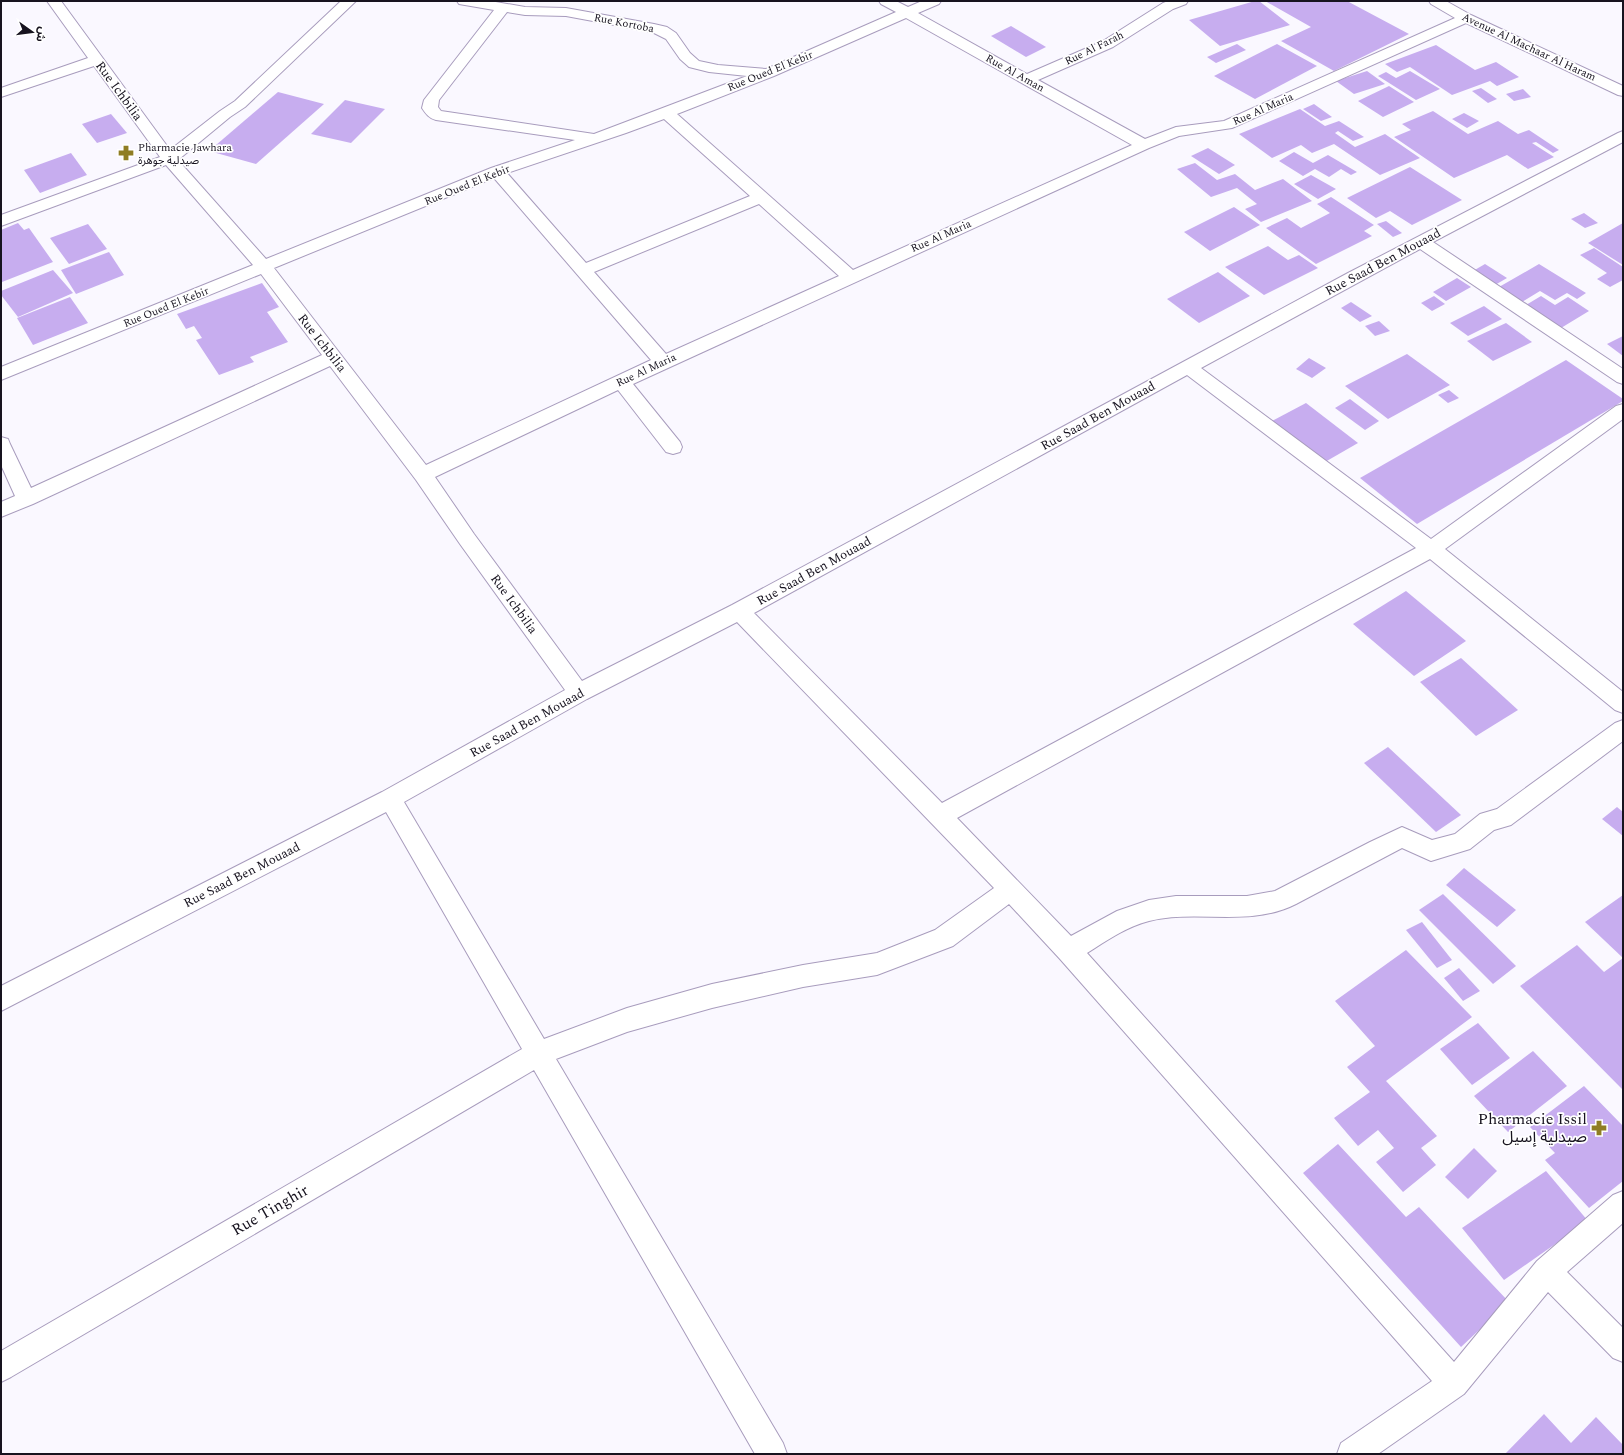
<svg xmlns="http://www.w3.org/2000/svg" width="1624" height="1455" viewBox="0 0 1624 1455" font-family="Spectral,'Noto Sans Arabic',serif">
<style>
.building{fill:#c7adef}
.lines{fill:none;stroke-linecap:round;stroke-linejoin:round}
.minor-casing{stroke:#a89cbd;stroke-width:2}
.minor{fill:#fff;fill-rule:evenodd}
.labels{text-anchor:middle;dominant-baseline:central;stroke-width:3.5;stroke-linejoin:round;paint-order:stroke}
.far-street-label{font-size:11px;fill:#17131f;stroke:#fff}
.far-poi-label{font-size:11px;fill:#17131f;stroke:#fff;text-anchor:start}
.street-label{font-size:13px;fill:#17131f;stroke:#fff}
.near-poi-label{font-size:16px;fill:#17131f;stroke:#fff;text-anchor:end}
.near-street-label{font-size:16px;fill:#17131f;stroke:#fff}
</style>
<rect width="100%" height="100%" fill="#faf8ff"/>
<g class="building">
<path d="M1255,1H1259L1290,25L1220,46L1189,20Z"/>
<path d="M1265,1H1347L1409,34L1334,71L1281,41L1311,27Z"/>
<path d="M1011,26L1046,47L1026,57L991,36Z"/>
<path d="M1237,44L1246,50L1216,63L1207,57Z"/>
<path d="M1277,44L1317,66L1255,99L1214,76Z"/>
<path d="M1436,45L1475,70L1496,62L1519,77L1497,86L1490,81L1452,95L1410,67L1397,72L1385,64Z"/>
<path d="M1367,71L1385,84L1354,94L1336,81Z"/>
<path d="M1410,71L1440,89L1416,100L1378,76L1386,72L1396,78Z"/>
<path d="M1389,86L1414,102L1383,117L1358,101Z"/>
<path d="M1481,88L1497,99L1488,103L1472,91Z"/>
<path d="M1523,89L1531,97L1514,101L1506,94Z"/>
<path d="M278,92L324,104L256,164L209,151Z"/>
<path d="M345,100L385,109L351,143L311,134Z"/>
<path d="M1314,104L1332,117L1321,121L1303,109Z"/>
<path d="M1300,109L1325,126L1339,121L1364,137L1353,141L1338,131L1335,133L1355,147L1385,134L1420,158L1380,175L1334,144L1312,153L1301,145L1272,158L1239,134Z"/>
<path d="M1433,111L1468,134L1498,121L1518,134L1529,130L1559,150L1553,153L1536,142L1532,143L1554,157L1528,169L1507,155L1454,178L1394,137L1411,130L1402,124Z"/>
<path d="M1464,113L1479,121L1467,128L1452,119Z"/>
<path d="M111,114L127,133L97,143L82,124Z"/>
<path d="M1208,148L1235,165L1219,174L1191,156Z"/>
<path d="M1294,152L1313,163L1328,155L1357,172L1351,175L1341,169L1329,177L1315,169L1303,176L1279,161Z"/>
<path d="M71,153L87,175L40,193L24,170Z"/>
<path d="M1195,163L1217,180L1235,174L1255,190L1283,179L1312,201L1261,222L1245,209L1257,204L1237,188L1211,197L1177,169Z"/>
<path d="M1410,167L1462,200L1412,225L1390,211L1376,218L1347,198Z"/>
<path d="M1311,175L1336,189L1318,199L1294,184Z"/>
<path d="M1331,197L1374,225L1364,231L1372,236L1316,264L1266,228L1287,218L1301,228L1330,213L1317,204Z"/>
<path d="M1234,207L1260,225L1210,251L1184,232Z"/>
<path d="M1584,213L1598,223L1585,228L1571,219Z"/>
<path d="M1386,221L1402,233L1393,237L1377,224Z"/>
<path d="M18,223L24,230L29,228L53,262L2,282L1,230Z"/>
<path d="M1623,223V265L1588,243Z"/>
<path d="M88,224L107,249L69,264L50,238Z"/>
<path d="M1268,246L1288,260L1299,255L1318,268L1264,295L1225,267Z"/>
<path d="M1594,248L1623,267V280L1610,287L1597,279L1607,273L1580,255Z"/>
<path d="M109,252L124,275L76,294L61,270Z"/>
<path d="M1485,264L1507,278L1495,285L1473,271Z"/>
<path d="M1539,264L1586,293L1577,299L1567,293L1555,300L1540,291L1522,302L1499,287Z"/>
<path d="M53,270L73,293L18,317L1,295V291Z"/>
<path d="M1218,272L1250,296L1199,323L1167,299Z"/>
<path d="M1457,278L1471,287L1446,301L1433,292Z"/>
<path d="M262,283L279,307L267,312L288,342L250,357L254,362L219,375L196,340L202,338L194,326L186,329L177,314Z"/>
<path d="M1434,296L1445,304L1432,311L1421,303Z"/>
<path d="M1541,296L1555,305L1568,297L1589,311L1561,328L1526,305Z"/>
<path d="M70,297L88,323L33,345L17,318Z"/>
<path d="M1351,302L1372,316L1360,322L1341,308Z"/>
<path d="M1484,306L1502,319L1468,336L1450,323Z"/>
<path d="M1379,321L1390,331L1375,336L1365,326Z"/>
<path d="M1506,323L1532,342L1493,361L1467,341Z"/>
<path d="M1623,336V356L1607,344Z"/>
<path d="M1407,354L1450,385L1388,419L1345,386Z"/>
<path d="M1309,358L1326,368L1312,378L1296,369Z"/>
<path d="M1566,360L1623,399V401L1417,524L1360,478Z"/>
<path d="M1449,390L1459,398L1448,403L1438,395Z"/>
<path d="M1350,399L1379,421L1365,430L1335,408Z"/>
<path d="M1306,403L1358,443L1325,462L1272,421Z"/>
<path d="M1406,591L1466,641L1414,676L1353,624Z"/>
<path d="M1461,658L1518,710L1476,736L1420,682Z"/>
<path d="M1388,747L1461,815L1436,832L1364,763Z"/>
<path d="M1617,807L1623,812V836L1602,819Z"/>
<path d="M1464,868L1516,910L1497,927L1446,885Z"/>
<path d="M1443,894L1516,966L1493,984L1419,910Z"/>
<path d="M1623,895V958L1585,922Z"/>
<path d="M1422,922L1452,960L1437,968L1406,930Z"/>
<path d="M1577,945L1604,972L1623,958V1090L1520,986Z"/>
<path d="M1406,950L1472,1017L1386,1081L1437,1136L1421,1148L1436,1165L1403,1192L1376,1162L1394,1148L1378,1130L1358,1146L1334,1118L1370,1092L1347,1067L1375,1046L1335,1001Z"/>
<path d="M1459,968L1480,991L1463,1001L1444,978Z"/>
<path d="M1478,1023L1510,1058L1472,1085L1440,1049Z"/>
<path d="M1533,1051L1567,1086L1508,1132L1474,1096Z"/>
<path d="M1584,1086L1623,1126V1181L1589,1208L1545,1160L1555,1153L1530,1127Z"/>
<path d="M1338,1144L1406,1217L1419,1207L1509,1302L1461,1347L1303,1173Z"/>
<path d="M1474,1148L1497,1171L1468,1199L1445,1177Z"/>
<path d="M1546,1171L1588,1221L1504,1280L1462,1228Z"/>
<path d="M1544,1414L1571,1443L1596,1417L1623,1445V1454H1505Z"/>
</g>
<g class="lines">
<defs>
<path id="minor" d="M47,1H61L170,150L220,111L235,101L341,1H356L245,107L230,117L178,160L266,259L491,168L575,140L436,120C429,118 426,114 422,108L424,100L494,10L459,4L457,1H490L525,7L566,8L654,24L667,27L676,33L690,53L699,61L718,65L766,69L896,12L881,4L879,1H896L908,7L922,1H941L939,4L918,13L1027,74L1103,41L1163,3L1168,1H1188L1186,4L1173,9L1113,47L1038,80L1145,139L1176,127L1224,121L1455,18L1431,4L1429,1H1446L1471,15L1623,86V96L1618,95L1466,23L1232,128L1179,136L1149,148L633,384L680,442L682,447L680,452L673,454L666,452L618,390L435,477L474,534L582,681L732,605L1348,273L1618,133L1623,131V142L1433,242L1623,369V384L1617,382L1420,249L1201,368L1431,539L1616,406L1623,404V419L1445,549L1623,692V713L1615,710L1430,559L957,818L1071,936L1117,911L1149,900L1176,896H1247L1275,891L1370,842L1402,827L1432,840L1455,834L1480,814L1497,809L1615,723L1623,720V741L1511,825L1494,830L1470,849L1431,861L1402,848L1296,904C1249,928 1198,909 1149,921C1126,927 1106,941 1087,953L1454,1362L1537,1261L1613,1195L1623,1191V1223L1567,1272L1623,1328V1362L1613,1358L1548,1292L1464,1394L1378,1454H1337L1341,1443L1432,1381L1060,959L1009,904L953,946L877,975L803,987L712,1008L627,1032L556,1059L783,1443L787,1454H755L534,1070L11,1377L1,1382V1351L522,1049L386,812L1,1011V986L382,792L565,690L460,544L416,480L330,366L33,504L1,517V502L15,496L1,465V437L8,439L10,444L31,488L322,355L261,274L1,380V367L253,265L166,165L1,226V215L160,157L94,66L1,97V88L88,58ZM507,12L525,15L566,16L652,32L666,39L680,59L689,67L709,72L747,76L594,134L441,111L438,107L439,100ZM906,18L1132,145L853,270L677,114L774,76ZM664,119L750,196L586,263L507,173L626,133ZM494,178L651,360L426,465L274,268ZM759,204L839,276L666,354L594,272ZM1187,375L1416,548L942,803L754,613ZM737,622L994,888L935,930L877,953L803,965L712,984L627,1008L544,1039L404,802L587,699Z"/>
</defs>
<use href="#minor" class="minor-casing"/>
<use href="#minor" class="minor"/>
</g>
<defs>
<symbol id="pharmacy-bare" viewBox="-9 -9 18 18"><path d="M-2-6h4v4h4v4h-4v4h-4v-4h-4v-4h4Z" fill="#8f7d23" stroke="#fff" stroke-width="2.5" paint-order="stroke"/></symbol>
</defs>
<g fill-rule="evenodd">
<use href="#pharmacy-bare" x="115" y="142" width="22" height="22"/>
<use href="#pharmacy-bare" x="1588" y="1117" width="22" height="22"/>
</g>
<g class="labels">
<g class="far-street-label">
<text transform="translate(624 23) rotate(11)">Rue Kortoba</text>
<text transform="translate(1529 47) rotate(25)">Avenue Al Machaar Al Haram</text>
<text transform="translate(1094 48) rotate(-26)">Rue Al Farah</text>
<text transform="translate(770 71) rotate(-22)">Rue Oued El Kebir</text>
<text transform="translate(1015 73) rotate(29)">Rue Al Aman</text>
<text transform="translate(1263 109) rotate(-24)">Rue Al Maria</text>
<text transform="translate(467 185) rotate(-22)">Rue Oued El Kebir</text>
<text transform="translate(941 236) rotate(-24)">Rue Al Maria</text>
<text transform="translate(166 307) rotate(-22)">Rue Oued El Kebir</text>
<text transform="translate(646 370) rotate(-25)">Rue Al Maria</text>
</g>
<g class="far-poi-label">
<text x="138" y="147">Pharmacie Jawhara<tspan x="138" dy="13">صيدلية جوهرة</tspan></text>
</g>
<g class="street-label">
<text transform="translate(119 91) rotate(54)">Rue Ichbilia</text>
<text transform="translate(1383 262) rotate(-28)">Rue Saad Ben Mouaad</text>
<text transform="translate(322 343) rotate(52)">Rue Ichbilia</text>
<text transform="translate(1098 416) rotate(-29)">Rue Saad Ben Mouaad</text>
<text transform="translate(814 571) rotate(-29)">Rue Saad Ben Mouaad</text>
<text transform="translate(514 604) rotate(54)">Rue Ichbilia</text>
<text transform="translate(527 723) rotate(-29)">Rue Saad Ben Mouaad</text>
<text transform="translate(242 875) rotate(-27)">Rue Saad Ben Mouaad</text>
</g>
<g class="near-poi-label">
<text x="1587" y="1119">Pharmacie Issil<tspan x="1587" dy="18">صيدلية إسيل</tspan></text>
</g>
<g class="near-street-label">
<text transform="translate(270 1210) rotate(-30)">Rue Tinghir</text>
</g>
</g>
<rect width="1624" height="1455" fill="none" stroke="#17131f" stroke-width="4"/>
<g transform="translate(32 32) rotate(104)" stroke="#ffffff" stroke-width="3" paint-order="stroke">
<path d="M0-3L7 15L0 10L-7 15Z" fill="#17131f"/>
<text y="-6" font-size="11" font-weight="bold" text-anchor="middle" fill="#17131f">ش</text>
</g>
</svg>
